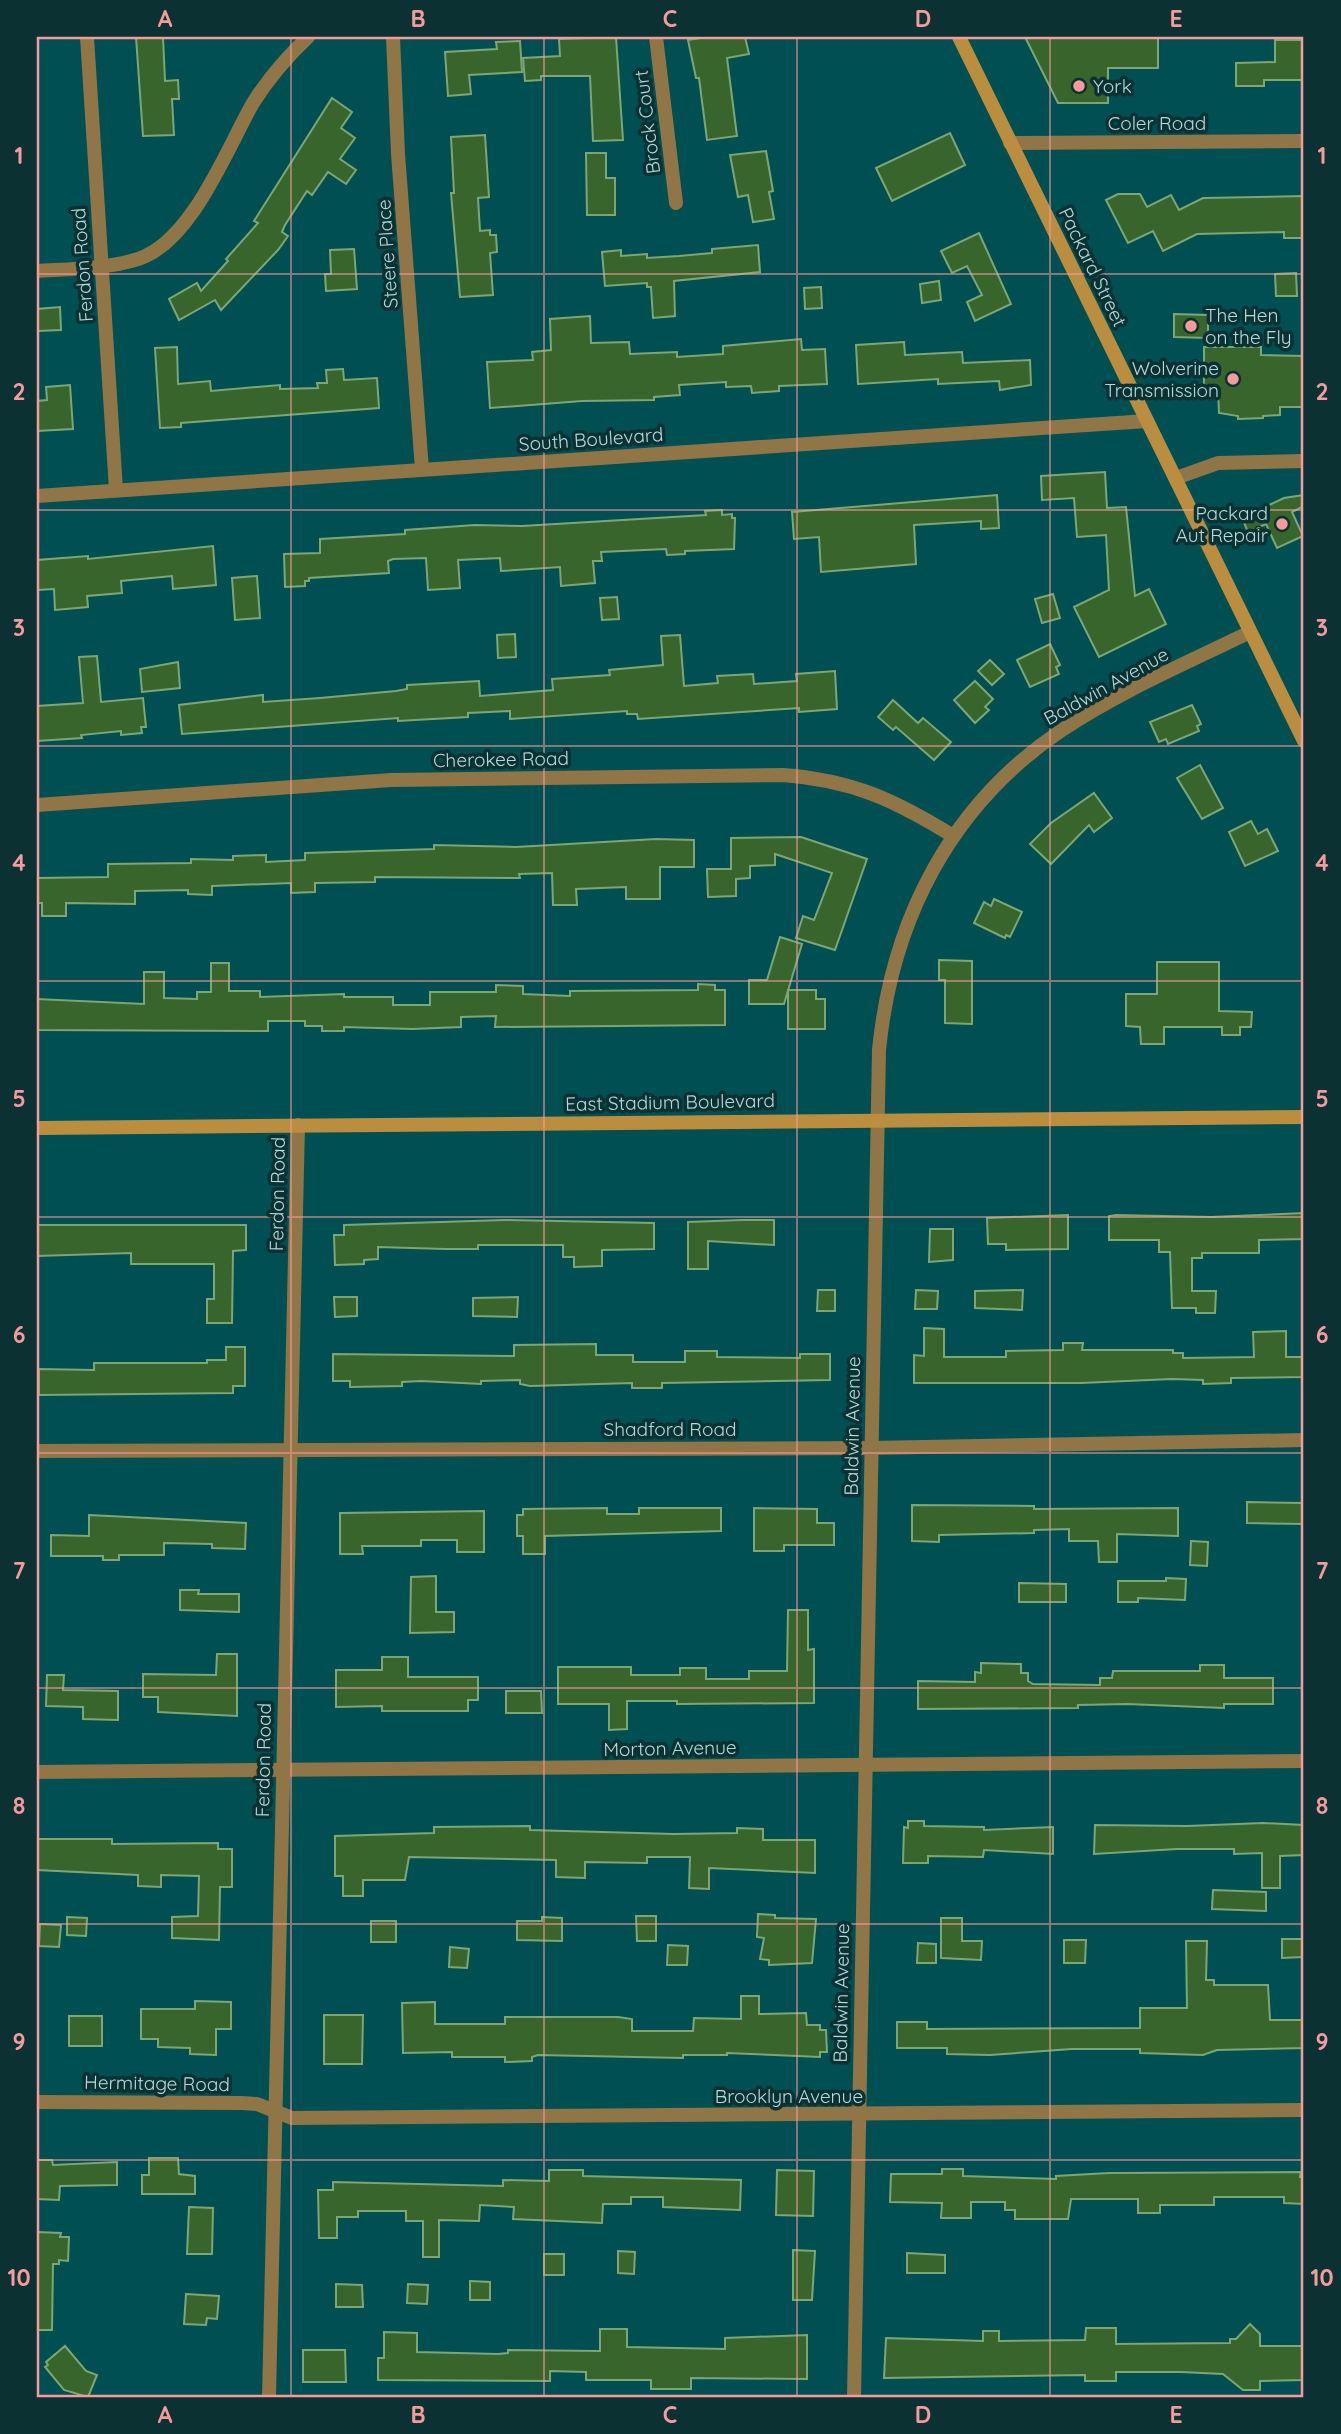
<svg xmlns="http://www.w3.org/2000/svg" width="1341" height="2434" viewBox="0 0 1341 2434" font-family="Quicksand,sans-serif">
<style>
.building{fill:#37652b;stroke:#7da674;stroke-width:2}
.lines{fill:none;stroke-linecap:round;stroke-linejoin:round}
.minor{stroke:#907546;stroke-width:14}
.secondary{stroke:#ba8e3e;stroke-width:14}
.grid{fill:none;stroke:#f59b9b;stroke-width:2;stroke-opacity:0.55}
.poi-dot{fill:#f59b9b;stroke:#0b3133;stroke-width:2.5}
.labels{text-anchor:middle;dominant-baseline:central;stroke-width:7;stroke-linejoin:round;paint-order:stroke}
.poi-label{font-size:19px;fill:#b2dbdc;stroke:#0b3133;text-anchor:start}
.street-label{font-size:19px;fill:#b2dbdc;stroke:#0b3133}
.neatline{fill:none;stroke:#f59b9b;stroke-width:2.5}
.grid-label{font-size:23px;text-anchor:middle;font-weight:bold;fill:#f59b9b}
</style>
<rect width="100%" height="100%" fill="#004f53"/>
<g class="building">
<path d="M136,37H163L165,81L178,80L179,99H172L174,135L143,136Z"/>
<path d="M616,37L623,140L593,141L590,76H541V80L525,81L523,58L560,56L559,39Z"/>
<path d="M706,37H745L749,54L727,58L737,136L707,140L699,78H696L688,40Z"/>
<path d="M1025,37H1158V68H1108V103H1058Z"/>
<path d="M1275,40H1304V80H1264V86H1236V63L1275,62Z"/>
<path d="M520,41L522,72L469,75L471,94L448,96L445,52L497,49L496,42Z"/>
<path d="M332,98L352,112L341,128L355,138L340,159L356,170L346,184L328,172L312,195L307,191L285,225L282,232L288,236L278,250L221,310L215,300L179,320L169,299L197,283L201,291L228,261L226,259L258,223L254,221Z"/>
<path d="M950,133L965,165L892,201L876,168Z"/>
<path d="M485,135L489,197L478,198L480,231L490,230V235H496L497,252L490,253L493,295L460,297L451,193H454L451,137Z"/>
<path d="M766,151L773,191L769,192L774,219L753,222L748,195L738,197L730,155Z"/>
<path d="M586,153H606V178H615V215H587Z"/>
<path d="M1118,194H1140L1147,207L1171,195L1179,210L1203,198L1304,196V238H1284V232L1197,234L1163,251L1153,231L1128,243L1106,200Z"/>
<path d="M979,233L1011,304L975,321L967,302L982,295L967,266L952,273L941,251Z"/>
<path d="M758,245L760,272L674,281L675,316L653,318L651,287H647V283L605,286L602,252L621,250V256L647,254V258L679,256L712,253V249Z"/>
<path d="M354,249L357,289L326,291L325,274H331L330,250Z"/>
<path d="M1296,273L1297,296H1276L1275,274Z"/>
<path d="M939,281L941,300L922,303L920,284Z"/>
<path d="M821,287L822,308L805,309L804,288Z"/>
<path d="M60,307L61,330L37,331V309Z"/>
<path d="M1174,314L1208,315V338L1174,337Z"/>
<path d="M590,316L591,343L629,342L630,354L677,352V357L723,354V346L801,339L802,350L825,349L827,384L779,386V391L752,393L751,386L726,387V382L679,385L680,395L654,397V400L582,401L490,408L487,362L533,360L532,352L551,350L550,319Z"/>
<path d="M904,342L905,355L962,352L963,363L1030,360L1031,385L1000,390L999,381L938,384V379L858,384L856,345Z"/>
<path d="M177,347L178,384L210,381L211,391L280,385V389L318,388L317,383H327L326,370L343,369L344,380L377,378L379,408L181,423V427L160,428L155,348Z"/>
<path d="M1204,347H1261V355L1304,356V407H1280V415L1263,416V418L1238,419V416L1219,413L1218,390H1204Z"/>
<path d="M70,385L73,429L37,431V401L47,400L46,387Z"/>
<path d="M1105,472L1107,508L1126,507L1135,596L1149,589L1166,624L1099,657L1074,607L1109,590L1106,535L1077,537L1074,498L1042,500L1041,476Z"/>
<path d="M997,495L999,528L981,529V521L914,525L916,564L821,572L819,537L794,539L792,512Z"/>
<path d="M1304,495V506L1292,512L1303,536L1277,548L1266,524L1248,532L1242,518L1284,498Z"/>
<path d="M722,510V515L732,514V518H735L734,549L685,551V554L667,555L666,549L601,552L602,561H593L595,583L561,586L560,567L501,571L500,558L458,560L460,588L428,590L426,558L393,559L388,561L389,573L309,578V581H305V586L285,587L284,554L320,553V539L405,534V530L475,525L522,526L706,515L705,511Z"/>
<path d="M213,546L216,585L173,589L172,576L121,581L122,593L87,596L88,607L55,610L54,589L37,590V560L88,556V559Z"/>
<path d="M257,576L260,618L235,620L232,578Z"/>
<path d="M1053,594L1060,618L1042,623L1035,599Z"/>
<path d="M617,597L619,619L602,620L600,598Z"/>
<path d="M515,634L516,657L498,658L497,635Z"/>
<path d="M680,635L684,686L718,683L717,676L753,674L754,684L797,681L796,674L835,671L837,709L799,712V708L638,719L637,714H627V711L510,719V711L468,713V717L398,721V718L182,734L179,705L263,695V702L320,698L396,691L407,689V685L479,681L480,696L553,690L552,679L610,675L609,670L663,665L661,636Z"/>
<path d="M1050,644L1060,665L1056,667L1059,674L1030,687L1017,660Z"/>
<path d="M97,656L101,702L143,698L146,727H141L142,733L121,735V731L81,735L82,738L37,741V706L83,703L79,657Z"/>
<path d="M990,660L1004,674L992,685L978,671Z"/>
<path d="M178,662L180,688L142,692L140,669Z"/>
<path d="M975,681L993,699L985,707L989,710L975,723L954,700Z"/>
<path d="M893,700L918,723L923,718L951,742L934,760L896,727L893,730L878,717Z"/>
<path d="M1192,705L1201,724L1197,726L1199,731L1168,744L1166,739L1159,742L1150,722Z"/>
<path d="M1200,765L1223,808L1202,819L1177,778Z"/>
<path d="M1094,793L1112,818L1094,832L1089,825L1051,864L1030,844L1051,823Z"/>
<path d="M1251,821L1258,834L1267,829L1278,851L1245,866L1229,832Z"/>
<path d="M801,837L867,859L835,950L796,938L803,916L814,920L832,873L775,854V865L750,866V878L736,879V896L708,897L707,869H731V838Z"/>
<path d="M656,839L694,840V867H660V899H626V887L576,889L577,905H553L552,873L519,874L520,878L375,877V882L315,883V892L291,893V883L212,886V895L188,894V890L135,891V904L66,903V916H42V903H37V878L108,877V864L191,863V859L233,860V856L266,855V862L305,860V853L434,849V845L516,847Z"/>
<path d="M994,899L1022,912L1010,937L1006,935L1005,938L974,923L984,902L991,906Z"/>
<path d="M780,937L802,944L784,1004H749V980H767Z"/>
<path d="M939,960L972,961V1024L945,1023V980H939Z"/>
<path d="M1157,962H1219V1011L1252,1012L1251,1027H1240V1035H1222V1027H1164V1044H1141L1140,1027L1126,1026V994H1157Z"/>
<path d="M211,963H229V991H260V997L344,994V997H393V1005H430V992H496V985L523,986V994L570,996V991L698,990V984L715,985V990H725V1025L495,1027L496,1016L461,1017V1027L412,1029L344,1027V1031H322V1026H305V1021H268V1031L37,1030V999L144,1004V972H164V998L197,999V992H211Z"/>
<path d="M788,990H816V999H825V1029H788Z"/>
<path d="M1304,1213V1239L1259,1240V1253H1202V1258H1192V1291H1216L1215,1313H1196V1308H1172L1170,1252H1159V1240H1109V1216L1116,1215L1211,1217Z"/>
<path d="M1068,1215V1249L1006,1250V1244H988L987,1218Z"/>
<path d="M505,1220L654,1223V1249L602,1250V1266L574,1267V1257H563V1245H478V1249H446L378,1247V1259L364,1260V1264L335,1265L334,1235H344V1225Z"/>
<path d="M742,1220H774V1245L708,1241V1269H688V1222Z"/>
<path d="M37,1225H246V1250L233,1251L232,1323H207V1299H214V1264H131V1253L37,1256Z"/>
<path d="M930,1229H953V1260L929,1262Z"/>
<path d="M818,1290H835V1311H817Z"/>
<path d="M916,1290L938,1291L937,1309H915Z"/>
<path d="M1023,1290L1022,1310L975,1308V1291Z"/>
<path d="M334,1297H357V1316L335,1317Z"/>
<path d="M518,1297L517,1317L473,1316V1298Z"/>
<path d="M924,1328L944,1329V1357H1006V1351L1063,1350V1343H1083L1082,1350H1173V1353H1183V1358L1254,1357L1253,1332L1286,1331V1357H1304V1377L1231,1378V1383L1203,1384V1380L1172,1379L1081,1383H914V1355L924,1356Z"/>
<path d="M596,1344V1355H633V1362H685V1351H717V1357L800,1358V1354H830V1380L662,1383V1388H632V1383L530,1386L520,1384V1380L481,1381V1384L421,1381L402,1382V1386L350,1387V1381H333V1354L514,1356V1345Z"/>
<path d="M226,1347H245V1386H233V1393L39,1395V1369L94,1370V1363H207V1360H226Z"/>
<path d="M1247,1502L1304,1503V1524L1247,1523Z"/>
<path d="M912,1505L1034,1506V1509L1178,1508V1536L1117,1534V1562H1099L1098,1541H1069V1529L1034,1530V1533L939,1535V1542L912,1541Z"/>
<path d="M607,1508V1514H639V1508H721V1531L545,1536V1554H523V1536H517V1515H523V1509Z"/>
<path d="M754,1508L817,1509V1523H834V1545H784V1551H754Z"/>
<path d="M484,1511V1552H457V1540H421V1546H362L363,1554H340V1513Z"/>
<path d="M89,1515L246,1523L245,1549L212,1548V1544L164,1543V1555H119V1560H103V1556H51V1535L89,1536Z"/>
<path d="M1191,1541L1208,1542L1207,1566L1190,1565Z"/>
<path d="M436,1576V1612H454V1632L410,1633L411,1577Z"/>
<path d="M1166,1578L1186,1579L1185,1600L1138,1598V1602H1118V1581H1166Z"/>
<path d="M1019,1583L1066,1584V1602H1019Z"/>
<path d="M180,1590H199L198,1594H239V1612L180,1610Z"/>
<path d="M788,1610H808V1650L814,1649V1703L677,1704V1701H627V1729L609,1730V1704H558V1667H631V1675H680V1668H706V1679H749V1671H787Z"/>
<path d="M217,1654H237V1716L158,1712V1697H143V1674L216,1675Z"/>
<path d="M382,1657H408V1677H478V1700H468V1711H382V1706L336,1707V1670H382Z"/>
<path d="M981,1663L1021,1664V1673H1028V1681L1033,1684L1100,1685V1678H1112L1113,1671H1200V1665H1224V1678H1273V1704H1224V1708L1127,1704L1078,1705V1708L918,1709V1681L975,1682V1672L981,1673Z"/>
<path d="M47,1675H64L63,1690L118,1691V1720L83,1719V1707L46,1706Z"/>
<path d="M506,1691H541L542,1713H506Z"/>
<path d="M908,1821H924V1826L984,1827V1830L1053,1827V1854L984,1850L983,1857L928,1856V1863H903L904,1827L908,1828Z"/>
<path d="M1263,1823L1304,1825V1855L1280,1856V1888H1262V1853L1234,1854V1849H1177L1094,1854L1095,1825L1187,1826Z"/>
<path d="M530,1826V1830L674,1834L737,1833V1828L763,1829V1840H815V1873L709,1868V1889L689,1888L690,1857H647V1863L585,1862V1878L556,1877V1860L409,1857L405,1880H363V1896H343V1876H335V1836L434,1833V1827Z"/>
<path d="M37,1839H112V1844L218,1843V1849H232V1887H220L219,1940L172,1938V1917L198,1916L199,1876L161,1875V1887L138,1886V1875L37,1870Z"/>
<path d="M1213,1890L1266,1892V1911L1212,1909Z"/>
<path d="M758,1914L775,1915V1918L816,1919L812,1963L769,1965V1960L760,1959L764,1938L757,1937Z"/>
<path d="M636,1916H656V1941H637Z"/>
<path d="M67,1917L87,1918L86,1936L67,1935Z"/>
<path d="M542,1917L562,1918V1941L517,1940V1921H542Z"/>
<path d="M941,1918H962V1941H982L981,1960L941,1958Z"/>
<rect x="371" y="1921" width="25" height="21"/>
<path d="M40,1924L61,1925L59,1947L39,1946Z"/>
<path d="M1282,1939H1303V1957L1282,1958Z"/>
<path d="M1064,1940H1086L1085,1963H1064Z"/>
<path d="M1186,1941H1207L1206,1980H1214V1985H1268L1270,2020H1304V2048L1217,2050L1203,2055L1140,2053V2049H1072L990,2055L947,2054V2048H897V2022H927V2029L1140,2028V2008H1187Z"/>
<path d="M918,1943L936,1944V1963H917Z"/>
<path d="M668,1945L688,1946L687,1965H667Z"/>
<path d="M450,1947L469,1949L467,1968L449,1967Z"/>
<path d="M741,1996H759V2014L806,2013L807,2025H820V2030H826L827,2052H820V2057L727,2053V2055H683V2058L538,2055L532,2057V2061L505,2062V2057H452V2052L403,2053L402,2003L435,2002V2024H505V2017H618L632,2019V2031H693L694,2018L741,2019Z"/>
<path d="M195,2001L231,2002V2029H216V2055L190,2054V2048L158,2047V2039H141V2009H195Z"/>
<path d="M324,2015H363L362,2064H324Z"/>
<rect x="69" y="2016" width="33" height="30"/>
<path d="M149,2158H178L179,2174L195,2176V2194H142V2175H149Z"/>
<path d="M37,2160H52L53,2165L117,2162V2185L60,2186L59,2200L37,2199Z"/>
<path d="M942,2169H963V2176L1056,2179V2176L1109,2173L1301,2172L1300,2177H1304V2204L1284,2203V2197H1214V2205H1160V2213H1138V2199H1071L1068,2219H1015V2210H1005V2202H971V2218H941L942,2203L890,2202L891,2174H942Z"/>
<path d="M549,2170H583V2176L741,2180L740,2210L663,2207V2197H631V2204H603L602,2223L513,2219L514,2207L480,2205L479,2221L439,2220V2257H423V2221H406V2211H358V2217H337V2238H319L318,2190H333V2182L503,2186V2180L549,2181Z"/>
<path d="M777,2170L814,2171L813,2216L776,2215Z"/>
<path d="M189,2207L213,2208L212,2254H187Z"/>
<path d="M37,2232L61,2233L60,2237H69L68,2261L59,2260V2264H53L52,2330H37Z"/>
<path d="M793,2250L815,2251L812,2300H793Z"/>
<path d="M618,2251L635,2252L634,2274L618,2273Z"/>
<path d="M907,2253L945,2255V2273H907Z"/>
<rect x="544" y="2254" width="20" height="21"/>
<path d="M470,2281L490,2282V2300H470Z"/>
<path d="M336,2284L362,2285L363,2307H336Z"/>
<path d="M408,2284L428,2285L427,2304L407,2303Z"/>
<path d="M186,2294L219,2296L217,2319L207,2318L206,2325L184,2324Z"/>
<path d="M1250,2324L1260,2334V2346H1304V2380L1260,2381V2390H1243L1223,2374L1181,2372H1116V2381H1085V2375L884,2378L886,2338L983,2341V2331H999V2341L1085,2340L1086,2328H1116V2344L1230,2343V2339H1236Z"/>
<path d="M600,2329H627V2347L725,2349V2338L807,2335V2379L691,2378V2389H651V2380H586V2372L550,2371V2381L378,2380V2358H384V2332L417,2333V2352L498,2354L508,2353V2350L600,2351Z"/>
<path d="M65,2346L86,2371L97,2375L88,2397L64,2390L45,2367L48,2365L46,2362Z"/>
<path d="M303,2350H345L346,2382H303Z"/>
</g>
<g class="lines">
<g class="minor">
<path d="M87,37L116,490"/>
<path d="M393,37L398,154L422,469"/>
<path d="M656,37L676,203"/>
<path d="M1010,143L1304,141"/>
<path d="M37,271C70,269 106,269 138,259C192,242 227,148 253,103C268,79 288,56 308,37"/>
<path d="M1176,478L1218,463L1304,461"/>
<path d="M37,496L1147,421"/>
<path d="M37,805L391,780L783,775C852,780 895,800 953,836"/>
<path d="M37,1451L870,1448L1304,1440"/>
<path d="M37,1772L1304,1761"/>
<path d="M37,2102L242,2103L257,2104L292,2118L1304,2110"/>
<path d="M269,2397L298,1125"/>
<path d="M854,2397L879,1050C892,919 951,804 1062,730C1120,691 1187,663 1250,632"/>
</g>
<g class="secondary">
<path d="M959,37L1304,741"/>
<path d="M37,1128L1304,1117"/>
</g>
</g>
<path class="grid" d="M291,37V2397M544,37V2397M797,37V2397M1050,37V2397M37,274H1304M37,510H1304M37,746H1304M37,981H1304M37,1217H1304M37,1453H1304M37,1688H1304M37,1924H1304M37,2160H1304"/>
<g class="poi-dot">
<circle cx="1079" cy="86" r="7"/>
<circle cx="1191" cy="326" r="7"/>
<circle cx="1233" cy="379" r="7"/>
<circle cx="1282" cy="524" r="7"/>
</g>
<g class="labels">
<g class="poi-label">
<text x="1093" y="86">York</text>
<text x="1205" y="315">The Hen<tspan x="1205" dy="22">on the Fly</tspan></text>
<text x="1219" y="368" text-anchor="end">Wolverine<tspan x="1219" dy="22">Transmission</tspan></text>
<text x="1268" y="513" text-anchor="end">Packard<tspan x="1268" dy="22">Aut Repair</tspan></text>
</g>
<g class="street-label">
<text transform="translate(647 122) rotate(-97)">Brock Court</text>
<text x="1157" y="123">Coler Road</text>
<text transform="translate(387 254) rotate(-94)">Steere Place</text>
<text transform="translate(82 265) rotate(-94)">Ferdon Road</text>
<text transform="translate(1093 267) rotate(64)">Packard Street</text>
<text transform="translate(591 439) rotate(-4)">South Boulevard</text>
<text transform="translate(1106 686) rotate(-29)">Baldwin Avenue</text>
<text transform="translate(501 759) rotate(-1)">Cherokee Road</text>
<text transform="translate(670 1102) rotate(-1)">East Stadium Boulevard</text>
<text transform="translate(277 1194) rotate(-89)">Ferdon Road</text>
<text transform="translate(852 1426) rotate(-89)">Baldwin Avenue</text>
<text x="670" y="1429">Shadford Road</text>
<text transform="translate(670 1748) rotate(-1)">Morton Avenue</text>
<text transform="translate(263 1760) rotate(-89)">Ferdon Road</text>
<text transform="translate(841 1993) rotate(-89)">Baldwin Avenue</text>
<text transform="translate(157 2083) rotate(1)">Hermitage Road</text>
<text x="789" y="2096">Brooklyn Avenue</text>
</g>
</g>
<rect width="1341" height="2434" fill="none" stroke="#0b3133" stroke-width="77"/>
<rect x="38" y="38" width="1264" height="2358" class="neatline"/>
<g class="grid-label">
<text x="165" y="27">A</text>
<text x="418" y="27">B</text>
<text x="670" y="27">C</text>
<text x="923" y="27">D</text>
<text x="1176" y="27">E</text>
<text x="19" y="164">1</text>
<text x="1322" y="164">1</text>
<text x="19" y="400">2</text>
<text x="1322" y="400">2</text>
<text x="19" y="636">3</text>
<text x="1322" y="636">3</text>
<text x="19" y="871">4</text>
<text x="1322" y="871">4</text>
<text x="19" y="1107">5</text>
<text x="1322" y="1107">5</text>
<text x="19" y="1343">6</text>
<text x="1322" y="1343">6</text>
<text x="19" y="1579">7</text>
<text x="1322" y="1579">7</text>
<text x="19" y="1814">8</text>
<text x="1322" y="1814">8</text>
<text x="19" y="2050">9</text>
<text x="1322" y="2050">9</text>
<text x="19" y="2286">10</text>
<text x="1322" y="2286">10</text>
<text x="165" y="2423">A</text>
<text x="418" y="2423">B</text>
<text x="670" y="2423">C</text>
<text x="923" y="2423">D</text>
<text x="1176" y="2423">E</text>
</g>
</svg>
